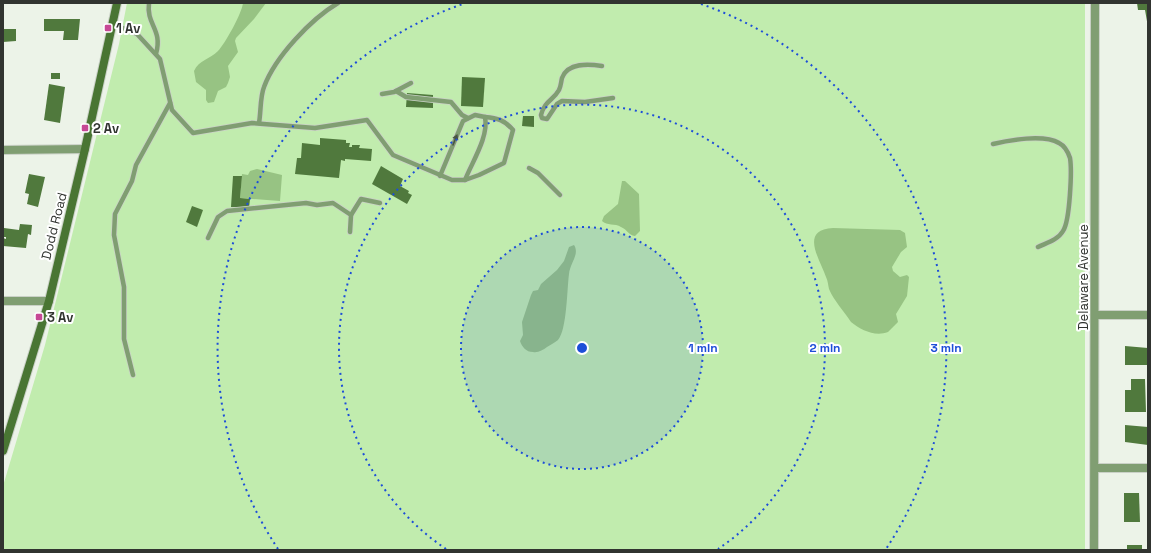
<svg xmlns="http://www.w3.org/2000/svg" width="1151" height="553" viewBox="0 0 1151 553" font-family="'Space Grotesk',sans-serif">
<style>
.green{fill:#c1ecae}
.water{fill:#97c383}
.building{fill:#50793d}
.lines{fill:none;stroke-linecap:round;stroke-linejoin:round}
.service-casing{stroke:#cad1c7;stroke-width:6}
.minor-casing{stroke:#cad1c7;stroke-width:10}
.tertiary-casing{stroke:#cad1c7;stroke-width:10}
.secondary-casing{stroke:#cad1c7;stroke-width:10}
.service{stroke:#809e72;stroke-width:4.5}
.minor{stroke:#809e72;stroke-width:8}
.tertiary{stroke:#809e72;stroke-width:8}
.secondary{stroke:#497533;stroke-width:8}
.oneway{fill:#495444}
.ring{fill:none;stroke:#1d4ed8;stroke-width:2;stroke-dasharray:2 4}
.poi-dot{fill:#c64895;stroke:#fff;stroke-width:1.5}
.labels{text-anchor:middle;dominant-baseline:central;stroke-width:4;stroke-linejoin:round;paint-order:stroke}
.poi-label{font-size:13px;font-weight:bold;fill:#313430;stroke:#fff;text-anchor:start}
.street-label{font-size:13px;fill:#313430;stroke:#fff}
.centre{fill:#1d4ed8;stroke:#fff;stroke-width:2}
.ring-label{font-size:12px;text-anchor:middle;font-weight:bold;fill:#1d4ed8;stroke:#fff;stroke-width:4;stroke-linejoin:round;paint-order:stroke}
</style>
<rect width="100%" height="100%" fill="#ecf3e8"/>
<path class="green" d="M127,3H1085V550H3V486L45,345L119,44Z"/>
<g class="water">
<path d="M243,3H266L254,19L236,38L235,41L238,52L228,66L230,77L228,83L226,87L218,91L214,102L208,103L206,100V90L196,82L194,71C199,60 210,59 218,51C225,44 242,13 243,3Z"/>
<path d="M257,169L282,175L280,201L240,198L242,174L248,175L250,171Z"/>
<path d="M622,181H625L639,194L640,231L635,236C628,235 628,230 621,227C615,223 607,226 602,221L604,216L618,204Z"/>
<path d="M833,228L900,230L905,233L907,247L901,252L892,267L893,271L900,277L907,275L909,277L907,296L896,314L898,322L888,332C875,337 861,330 851,322C844,311 834,301 829,289C828,285 828,281 826,277C820,259 799,230 833,228Z"/>
<path d="M574,245C580,254 570,263 569,274C567,288 567,330 558,340C555,342 551,345 547,347C543,350 538,353 533,352C526,352 522,347 520,341L523,335L522,322L531,295L533,291L538,290L541,284L557,270L564,261L569,247Z"/>
</g>
<g class="building">
<path d="M1137,3H1148V27L1145,10H1138Z"/>
<path d="M44,19H80L78,40H63L64,31H44Z"/>
<path d="M3,29H16V41L3,42Z"/>
<rect x="51" y="73" width="9" height="6"/>
<path d="M462,77L485,78L483,107L461,106Z"/>
<path d="M49,84L65,87L60,123L44,120Z"/>
<path d="M407,93L433,95V108L406,107Z"/>
<path d="M523,116H534V127L522,126Z"/>
<path d="M320,138L346,140V143H350L349,147H352V145H360L359,148L372,149L371,161L345,159V161L341,160L339,178L295,174L297,158H301L302,143L320,145Z"/>
<path d="M381,166L403,179L400,186L409,191L408,193L412,195L407,204L372,184Z"/>
<path d="M29,174L45,177L38,207L27,204L29,194L25,193Z"/>
<path d="M233,176H242L240,198L250,199L249,208L231,207Z"/>
<path d="M192,206L203,210L197,227L186,222Z"/>
<path d="M20,224L32,225L31,235L28,234L26,248L3,246V238L6,239V237H3L4,228L19,230Z"/>
<path d="M1125,346L1148,348V365H1125Z"/>
<path d="M1131,379H1145L1146,412H1125V390H1131Z"/>
<path d="M1125,425L1148,427V445L1125,442Z"/>
<path d="M1124,493H1139L1140,522H1124Z"/>
<rect x="1127" y="545" width="15" height="5"/>
</g>
<g class="lines">
<defs>
<g id="service">
<path d="M149,3C146,25 163,29 156,54"/>
<path d="M113,24L137,34L160,59L172,110L193,133L252,123L315,128L367,120L393,155L452,180H465L479,175L504,163L513,130C505,120 497,118 485,117"/>
<path d="M602,66C589,64 568,62 562,78C561,82 561,86 559,90C553,101 545,100 541,115L542,118L547,119L557,104L562,101L585,102L613,98"/>
<path d="M396,91L406,97L451,102L462,115L468,118"/>
<path d="M382,94L394,92L411,83"/>
<path d="M259,123C261,112 260,97 264,87C275,57 311,19 338,3"/>
<path d="M993,144C1009,140 1044,134 1059,143C1065,146 1068,152 1070,158C1072,170 1070,221 1063,231C1058,240 1046,243 1038,247"/>
<path d="M529,168L538,173L560,195"/>
<path d="M440,176L463,121L475,115L485,117C489,137 472,162 465,180"/>
<path d="M351,215L361,199L380,203"/>
<path d="M208,238L218,217L227,211L306,203L317,205L333,203L351,215L350,232"/>
<path d="M133,375L124,339V287L114,235L115,214L132,181L136,165L170,103"/>
</g>
<g id="minor">
<path d="M3,150L85,149"/>
<path d="M3,301H49"/>
<path d="M1095,315H1148"/>
<path d="M1095,468H1148"/>
</g>
<path id="tertiary" d="M1094,550L1095,3"/>
<path id="secondary" d="M3,451L49,301L85,149L117,3"/>
</defs>
<use href="#service" class="service-casing"/>
<use href="#minor" class="minor-casing"/>
<use href="#tertiary" class="tertiary-casing"/>
<use href="#secondary" class="secondary-casing"/>
<use href="#service" class="service"/>
<use href="#minor" class="minor"/>
<use href="#tertiary" class="tertiary"/>
<use href="#secondary" class="secondary"/>
</g>
<defs><path id="oneway-solid" d="M-6-.8H1V-3.2L6.5 0L1 3.2V.8H-6Z"/></defs>
<use class="oneway" href="#oneway-solid" transform="translate(455 140) rotate(-68)"/>
<circle cx="582" cy="348" r="121" fill="#1d4ed8" fill-opacity=".12"/>
<g class="ring">
<circle cx="582" cy="348" r="121"/>
<path d="M446 549A243 243 0 1 1 718 549"/>
<path d="M278 549A364 364 0 0 1 463 4M701 4A364 364 0 0 1 886 549"/>
</g>
<g class="poi-dot">
<rect x="104" y="24" width="8" height="8" rx="2"/>
<rect x="81" y="124" width="8" height="8" rx="2"/>
<rect x="35" y="313" width="8" height="8" rx="2"/>
</g>
<g class="labels">
<g class="poi-label">
<text x="116" y="28">1 Av</text>
<text x="93" y="128">2 Av</text>
<text x="47" y="317">3 Av</text>
</g>
<g class="street-label">
<text transform="translate(54 226) rotate(-76)">Dodd Road</text>
<text transform="translate(1083 277) rotate(-90)">Delaware Avenue</text>
</g>
</g>
<circle cx="582" cy="348" r="6" class="centre"/>
<g class="ring-label">
<text x="703" y="352">1 min</text>
<text x="825" y="352">2 min</text>
<text x="946" y="352">3 min</text>
</g>
<rect width="1151" height="553" fill="none" stroke="#313430" stroke-width="8"/>
</svg>
